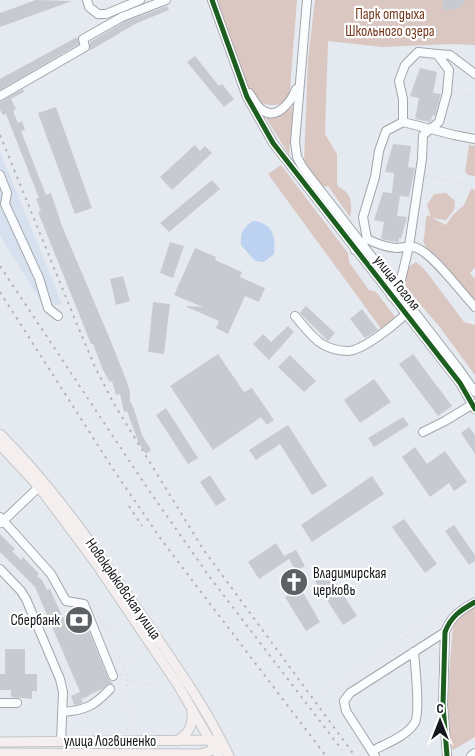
<svg xmlns="http://www.w3.org/2000/svg" width="475" height="756" viewBox="0 0 475 756" font-family="'Sofia Sans Condensed',sans-serif">
<style>
.built{fill:#d6e0ee}
.green{fill:#dbc7c1}
.water{fill:#bcd2f0}
.building{fill:#c7cbd1}
.lines{fill:none;stroke-linecap:round;stroke-linejoin:round}
.minor-casing{stroke:#a2a6ab;stroke-width:10}
.major-casing{stroke:#c2c5c8;stroke-width:11}
.path{stroke:#ced0d2;stroke-width:1;stroke-dasharray:1 4;stroke-linecap:butt}
.minor{stroke:#fbfcfd;stroke-width:8}
.major{stroke:#f4efee;stroke-width:9}
.rail{stroke:#b3b4b6;stroke-width:2;stroke-dasharray:2.5 5;stroke-linecap:butt}
.cycleway-casing{stroke:#fff;stroke-width:8}
.cycleway{stroke:#1b5e20;stroke-width:5}
.labels{text-anchor:middle;dominant-baseline:central;stroke-width:4.5;stroke-linejoin:round;paint-order:stroke}
.park-label{font-size:15px;fill:#723618;stroke:#fff}
.street-label{font-size:15px;fill:#13171b;stroke:#fff}
.poi-label{font-size:15px;fill:#13171b;stroke:#fff;text-anchor:start}
</style>
<rect width="100%" height="100%" fill="#e5eaf1"/>
<path class="built" d="M0,152L62,304L44,306L0,236Z"/>
<g class="green">
<path d="M217,0H297L290,89C288,96 285,104 276,105C270,105 262,105 257,101C247,91 223,18 217,0Z"/>
<path d="M315,0H475V45L451,44L382,47L328,41L325,134L337,154V185C340,189 344,189 347,193C352,200 352,210 350,217L328,186L320,188L304,164L308,59Z"/>
<path d="M293,107L289,155L266,118L283,113Z"/>
<path d="M469,145L475,146V176L468,175L465,172Z"/>
<path d="M281,165L348,253L349,262L369,290L376,292L396,318L382,330L268,174Z"/>
<path d="M471,189L475,190V267L470,273L475,279V311C455,291 434,267 423,241C426,232 424,225 427,215L431,217L427,205L434,194L446,193L455,201L454,210L446,220L432,218L446,225L453,215L464,205Z"/>
<path d="M416,262L425,270L464,322L475,325V375L439,326L412,295L404,284C405,273 406,267 416,262Z"/>
<path d="M475,607V737L453,750C443,734 451,651 453,627L459,617Z"/>
</g>
<path class="water" d="M253,221C273,223 276,237 274,254L264,262L255,261L241,245C240,233 243,227 253,221Z"/>
<g class="building">
<path d="M36,0L72,1L0,27V13Z"/>
<path d="M442,0H467L457,9L444,10Z"/>
<path d="M167,6L169,10L135,24L91,50L90,49V42L124,22Z"/>
<path d="M77,37L79,44L0,90V79Z"/>
<path d="M195,56L219,86L222,84L234,99L224,107L187,62Z"/>
<path d="M420,68L437,72L433,93L441,94L435,116L433,115L430,122L415,119L419,98L410,96Z"/>
<path d="M23,89L24,92L11,99L16,109L13,111L18,123L22,121L25,130L21,131L46,195L51,193L62,226L112,344L127,382L130,392V401L134,409L142,435L151,450L146,454L139,444L127,411L124,412L120,394L116,395L112,381L110,382L103,370L93,344H91L38,212L41,211L36,199L39,198L6,114L3,115L0,110V102Z"/>
<path d="M56,107L92,208L75,214L38,113Z"/>
<path d="M393,144L411,146L408,167L415,168L409,197L400,196L397,216L407,217L401,239L399,238V242H396L381,239L384,222L374,220L383,192L392,193L394,173L385,172Z"/>
<path d="M195,145L200,151L205,146L212,153L172,190L160,177Z"/>
<path d="M212,180L220,189L169,232L160,223Z"/>
<path d="M170,242L184,246L173,278L160,273Z"/>
<path d="M195,248L216,257L215,260L242,272L240,277L265,288L259,302L245,296L228,334L216,328L219,321L187,307V306L203,307L174,295Z"/>
<path d="M123,276L130,301L116,305L110,279Z"/>
<path d="M153,302L170,304L164,354L148,352Z"/>
<path d="M306,306L335,333L328,341L300,313Z"/>
<path d="M362,309L378,330L365,338L350,319Z"/>
<path d="M288,326L294,332L269,360L253,344L263,334L271,342Z"/>
<path d="M218,354L244,392L252,388L274,420L267,425L261,417L213,450L170,386Z"/>
<path d="M413,354L452,406L438,416L399,364Z"/>
<path d="M290,355L316,381L304,392L278,367Z"/>
<path d="M374,379L391,402L360,423L344,400Z"/>
<path d="M166,408L198,458L188,464L156,415Z"/>
<path d="M403,417L409,425L374,447L368,438Z"/>
<path d="M288,425L327,486L312,495L280,444L256,460L249,450Z"/>
<path d="M469,427L475,435V454L461,433Z"/>
<path d="M415,447L427,464L445,451L467,482L454,491L449,483L430,497L402,457Z"/>
<path d="M210,475L226,500L216,506L200,482Z"/>
<path d="M372,476L384,494L312,542L301,525Z"/>
<path d="M404,519L437,564L425,573L392,527Z"/>
<path d="M454,525L475,555V561L469,565L445,531Z"/>
<path d="M0,534L15,549L12,551L21,560L23,557L39,574L37,576L42,580L47,590L50,589L63,618L81,611L108,678L113,684H108L102,689L89,695V696L81,699L83,703L74,705L71,696L80,692L35,587L0,552Z"/>
<path d="M276,543L284,556L296,550L305,566L300,569L304,582L301,589L320,622L306,631L285,597L290,594V584H285V577H291V575H298L289,559L259,579L248,562Z"/>
<path d="M327,569L357,616L343,625L313,578Z"/>
<path d="M5,649H25V674H37V691H32V699L11,697V690H0V674H5Z"/>
</g>
<g class="lines">
<defs>
<g id="minor">
<path d="M87,0L89,7L98,14H106L140,0"/>
<path d="M212,0L247,97L273,143L460,383L475,409"/>
<path d="M307,0L295,142L297,157L303,168L458,368L475,392"/>
<path d="M437,54L450,55L475,74"/>
<path d="M249,93C253,98 256,105 261,109C276,123 292,100 296,89"/>
<path d="M0,96L85,47L83,39L122,17L166,0"/>
<path d="M403,122L454,135L475,139"/>
<path d="M0,175L7,193L5,204L39,278L48,308L58,316"/>
<path d="M367,239C377,244 385,247 396,248C404,248 411,244 419,249C435,257 461,292 475,307"/>
<path d="M355,250L367,239L363,217L375,177L379,151L386,131L403,122V99L399,81L405,65L418,52L437,54L449,70L447,93L439,122L423,135L422,159L409,246L400,284L391,296"/>
<path d="M295,316C303,325 311,337 322,344C329,348 339,351 348,351C364,350 394,325 406,314"/>
<path d="M423,432L445,421L473,404"/>
<path d="M0,517L51,574L66,601L84,604L113,676"/>
<path d="M1,523L42,484"/>
<path d="M0,569L21,591L26,599L60,679L63,692L61,741"/>
<path d="M0,703H17"/>
<path d="M63,712C86,710 94,706 110,689"/>
<path d="M372,751C385,744 405,737 414,724C421,716 415,665 414,652"/>
<path d="M375,756L346,711L344,701L350,693L445,632"/>
<path d="M447,756L443,705L445,632C451,616 461,610 475,602"/>
<path d="M471,756L475,753"/>
</g>
<g id="major">
<path d="M0,434C57,491 101,557 147,623C176,666 207,709 229,756"/>
<path d="M0,445L39,487L95,562L178,685L219,756"/>
<path d="M176,741C189,734 193,726 192,711"/>
<path d="M0,742L215,740"/>
<path d="M0,753L201,754L222,747"/>
</g>
</defs>
<use href="#minor" class="minor-casing"/>
<use href="#major" class="major-casing"/>
<g class="path">
<path d="M384,0C385,3 386,8 388,11C407,36 449,30 475,28"/>
<path d="M402,0C415,10 428,16 445,19"/>
<path d="M442,0L451,47"/>
<path d="M465,46L475,41"/>
<path d="M454,92L475,97"/>
<path d="M427,176L475,187"/>
<path d="M0,591L1,582"/>
<path d="M94,606L101,600"/>
<path d="M96,612L124,665L128,680L124,699L135,719L125,732"/>
<path d="M107,631L118,623"/>
<path d="M125,664L144,650"/>
<path d="M121,679L160,687"/>
<path d="M323,693L475,590"/>
<path d="M170,703L176,699"/>
<path d="M452,724L475,680"/>
</g>
<use href="#minor" class="minor"/>
<use href="#major" class="major"/>
<g class="rail">
<path d="M0,135L76,322L95,367L114,404L203,549L355,756"/>
<path d="M0,266L148,489L209,576L342,750"/>
<path d="M0,292L115,472L163,542L326,756"/>
<path d="M129,506L142,526"/>
</g>
<defs>
<g id="cycleway">
<path d="M212,0L247,97L273,143L460,383L475,409"/>
<path d="M447,756L443,705L445,632C451,616 461,610 475,602"/>
</g>
</defs>
<use href="#cycleway" class="cycleway-casing"/>
<use href="#cycleway" class="cycleway"/>
</g>
<defs>
<symbol id="church-disc" viewBox="-11 -11 22 22"><circle r="9.5" fill="#5c6166" stroke="#fff"/><path d="M-1.2-6h2.4v3.5h3.3v2.4h-3.3V6h-2.4V-.1h-3.3v-2.4h3.3Z" fill="#fff"/></symbol>
<symbol id="bank-disc" viewBox="-11 -11 22 22"><circle r="9.5" fill="#5c6166" stroke="#fff"/><path d="M-6-4H6V4H-6ZM0-2.3a2.3 2.3 0 1 0 0 4.6a2.3 2.3 0 1 0 0-4.6Z" fill="#fff"/></symbol>
</defs>
<g fill-rule="evenodd">
<use href="#church-disc" x="278" y="566" width="32" height="32"/>
<use href="#bank-disc" x="63" y="604" width="32" height="32"/>
</g>
<g class="labels">
<g class="park-label">
<text x="390" y="14">Парк отдыха<tspan x="390" dy="17">Школьного озера</tspan></text>
</g>
<g class="street-label">
<text transform="translate(397 283) rotate(52)">улица Гоголя</text>
<text transform="translate(123 589) rotate(55)">Новокрюковская улица</text>
<text x="110" y="741">улица Логвиненко</text>
</g>
<g class="poi-label">
<text x="313" y="573">Владимирская<tspan x="313" dy="17">церковь</tspan></text>
<text x="60" y="620" text-anchor="end">Сбербанк</text>
</g>
</g>
<g transform="translate(440 721)" stroke="#ffffff" stroke-width="4" paint-order="stroke">
<path d="M0-4L9 19L0 12L-9 19Z" fill="#13171b"/>
<text y="-8" font-size="14" font-weight="bold" text-anchor="middle" fill="#13171b">С</text>
</g>
</svg>
